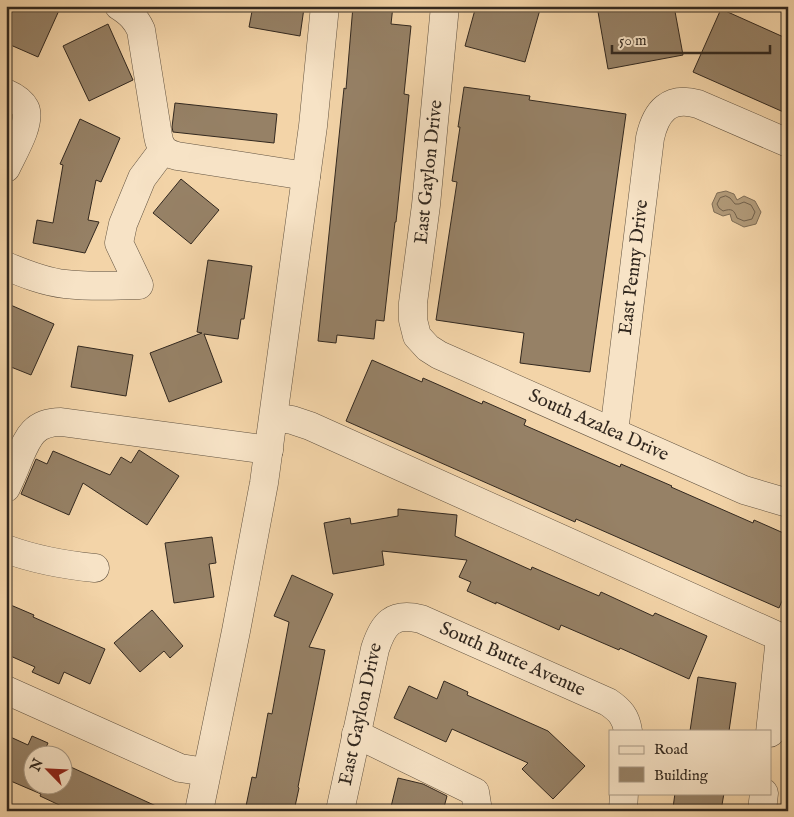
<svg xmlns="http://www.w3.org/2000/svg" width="794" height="817" viewBox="0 0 794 817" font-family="'IM FELL English',serif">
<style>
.water{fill:#b19a79;stroke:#7e6c55}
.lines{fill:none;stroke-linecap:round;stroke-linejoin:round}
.shore{stroke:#72614c;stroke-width:1}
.building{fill:#968166;stroke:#32281f}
.minor-casing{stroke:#625341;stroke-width:29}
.minor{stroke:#f7e3c6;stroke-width:28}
.labels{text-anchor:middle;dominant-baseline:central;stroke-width:5;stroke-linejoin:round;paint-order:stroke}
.street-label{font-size:19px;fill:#32281f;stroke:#f7e3c6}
</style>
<rect width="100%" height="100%" fill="#f3d4a8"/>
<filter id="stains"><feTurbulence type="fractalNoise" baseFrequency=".004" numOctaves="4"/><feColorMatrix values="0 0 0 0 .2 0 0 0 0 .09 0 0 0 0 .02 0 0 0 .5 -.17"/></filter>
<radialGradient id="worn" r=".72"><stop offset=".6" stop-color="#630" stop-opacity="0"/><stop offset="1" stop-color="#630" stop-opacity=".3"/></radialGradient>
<path class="water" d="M726,191L734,194L737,200L744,196L755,201L761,212L756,224L744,227L732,221L730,214L723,216L714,212L712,204L717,193Z"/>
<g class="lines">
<path class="shore" d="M726,196L730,198L735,204H739L744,202L751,205L755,212L752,219L744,221L737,218C734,210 732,208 723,211L719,208L717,204L720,198Z"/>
</g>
<g class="building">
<path d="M6,6H61L38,57L6,43Z"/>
<path d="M253,6H294L304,8L300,36L249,27Z"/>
<path d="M353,6H393L391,24L411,26L404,94L409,95L396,222H395L384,321L376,320L374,339L337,335L336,343L318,341L344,88L346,89Z"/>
<path d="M476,6H541L525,62L465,46Z"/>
<path d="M597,6H674L683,55L608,69Z"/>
<path d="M721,9L788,39V114L693,72Z"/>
<path d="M108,24L133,80L89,101L63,46Z"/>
<path d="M464,87L530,96L529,100L626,114L590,372L520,363L524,333L436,320L457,182L452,181L460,127H458Z"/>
<path d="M175,103L277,114L274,143L173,132L172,127Z"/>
<path d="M80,119L120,138L101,182L96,180L88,220L99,222L85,253L33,243L37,220L53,223L63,165L60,164Z"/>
<path d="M181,179L219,210L191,244L153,213Z"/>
<path d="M208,260L252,266L244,319H241L238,339L204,334L222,382L169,402L150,353L202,333L197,332Z"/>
<path d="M6,303L54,324L31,375L6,365Z"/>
<path d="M78,346L133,355L126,396L71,387Z"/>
<path d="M372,360L422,382L423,378L482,404L483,401L526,420L524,425L620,467L621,464L672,486L671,487L753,523L754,520L788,535V587L779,608L576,519L575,522L346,421Z"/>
<path d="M139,450L179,476L147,525L83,483L69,515L21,494L36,459L47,464L53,451L110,475L121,457L131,463Z"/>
<path d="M398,509L457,515L455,536L531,570L532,567L599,596L601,592L653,616L655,613L707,636L689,679L620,648L619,650L561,625L559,630L496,602V604L467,591L471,582L459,577L467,560L382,551L384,565L333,574L324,523L350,518L351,524L398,516Z"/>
<path d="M212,537L216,563L209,564L214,597L174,603L165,543Z"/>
<path d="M292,575L333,594L309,647L325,650L298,787L299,788L294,811H245L252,777L256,778L268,713L272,714L289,622L274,616Z"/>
<path d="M6,603L34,615L33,617L105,649L90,684L64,672L59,684L32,672L35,667L6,654Z"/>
<path d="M152,610L183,646L170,658L164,651L140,672L114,643Z"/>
<path d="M698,677L736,683L729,731H690Z"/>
<path d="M444,681L468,692L467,695L548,731L585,766L553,799L522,769L528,763L452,729L446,742L394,718L409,686L437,699Z"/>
<path d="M6,735L28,745L32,736L48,743L43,754H32V784H62V763L167,811H72L40,796L41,794L6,779Z"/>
<path d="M398,778L423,784L447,796L443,811H390Z"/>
<path d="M675,793H724L721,811H688L673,808Z"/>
</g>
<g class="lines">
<defs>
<g id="minor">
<path d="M119,6C130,13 136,19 141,30L158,136C160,148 165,153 177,156L306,176"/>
<path id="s1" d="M445,6L426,205L413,303V320L417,336L428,348L439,355L744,490L788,503"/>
<path d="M6,93C13,96 21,100 25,108C32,122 13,153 6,168"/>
<path d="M6,266C25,274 45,282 65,284C90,287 115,286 139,285L119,243L123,224L142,178L163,150"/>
<path d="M274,417L292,420L310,426L780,637H788"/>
<path id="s2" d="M614,432L650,138C656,111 669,96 698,104L788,143"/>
<path d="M6,488C11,478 15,468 19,458C28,437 34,422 61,422L269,450"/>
<path d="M6,549C36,560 64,565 95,568"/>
<path d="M6,690L180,768L206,772"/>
<path d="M770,733L780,637"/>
<path d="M356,734L475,792L478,811"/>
<path d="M199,811L236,631L264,483L313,126L325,6"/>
<path id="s3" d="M340,811L375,649C383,624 392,612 421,619L608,702C620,710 626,717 628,731"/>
<path d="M623,811L624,793"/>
<path d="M762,811L764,793"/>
</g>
</defs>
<use href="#minor" class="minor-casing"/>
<use href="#minor" class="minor"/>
</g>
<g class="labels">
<g class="street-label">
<text transform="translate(429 172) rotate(-84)">East Gaylon Drive</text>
<text stroke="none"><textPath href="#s2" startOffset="166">East Penny Drive</textPath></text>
<text stroke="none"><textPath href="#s1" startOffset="536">South Azalea Drive</textPath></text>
<text stroke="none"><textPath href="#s3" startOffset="329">South Butte Avenue</textPath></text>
<text stroke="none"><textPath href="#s3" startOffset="99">East Gaylon Drive</textPath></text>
</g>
</g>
<rect width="794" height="817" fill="none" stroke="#f3d4a8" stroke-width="25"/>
<rect x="8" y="8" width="779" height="802" fill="none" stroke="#32281f" stroke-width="2.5"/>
<rect x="12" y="12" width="769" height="792" fill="none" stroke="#32281f"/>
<rect x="609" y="730" width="162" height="65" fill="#f7e3c6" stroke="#a89883"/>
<rect x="619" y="746" width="25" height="8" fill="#f7e3c6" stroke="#a89883"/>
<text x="654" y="754" font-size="15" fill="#32281f">Road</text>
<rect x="619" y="767" width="25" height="15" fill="#968166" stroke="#a89883"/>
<text x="654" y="780" font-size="15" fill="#32281f">Building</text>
<g transform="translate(48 770) rotate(294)"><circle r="24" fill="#f7e3c6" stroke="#a89883"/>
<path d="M0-4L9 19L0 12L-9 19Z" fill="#8f2418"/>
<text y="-8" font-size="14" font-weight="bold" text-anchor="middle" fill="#32281f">N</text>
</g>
<path d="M612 45v8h158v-8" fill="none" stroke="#32281f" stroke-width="2.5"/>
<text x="619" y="45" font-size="15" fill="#32281f" stroke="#f7e3c6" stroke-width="4" paint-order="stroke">50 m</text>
<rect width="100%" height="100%" filter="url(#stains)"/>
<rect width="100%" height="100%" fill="url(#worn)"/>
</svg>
